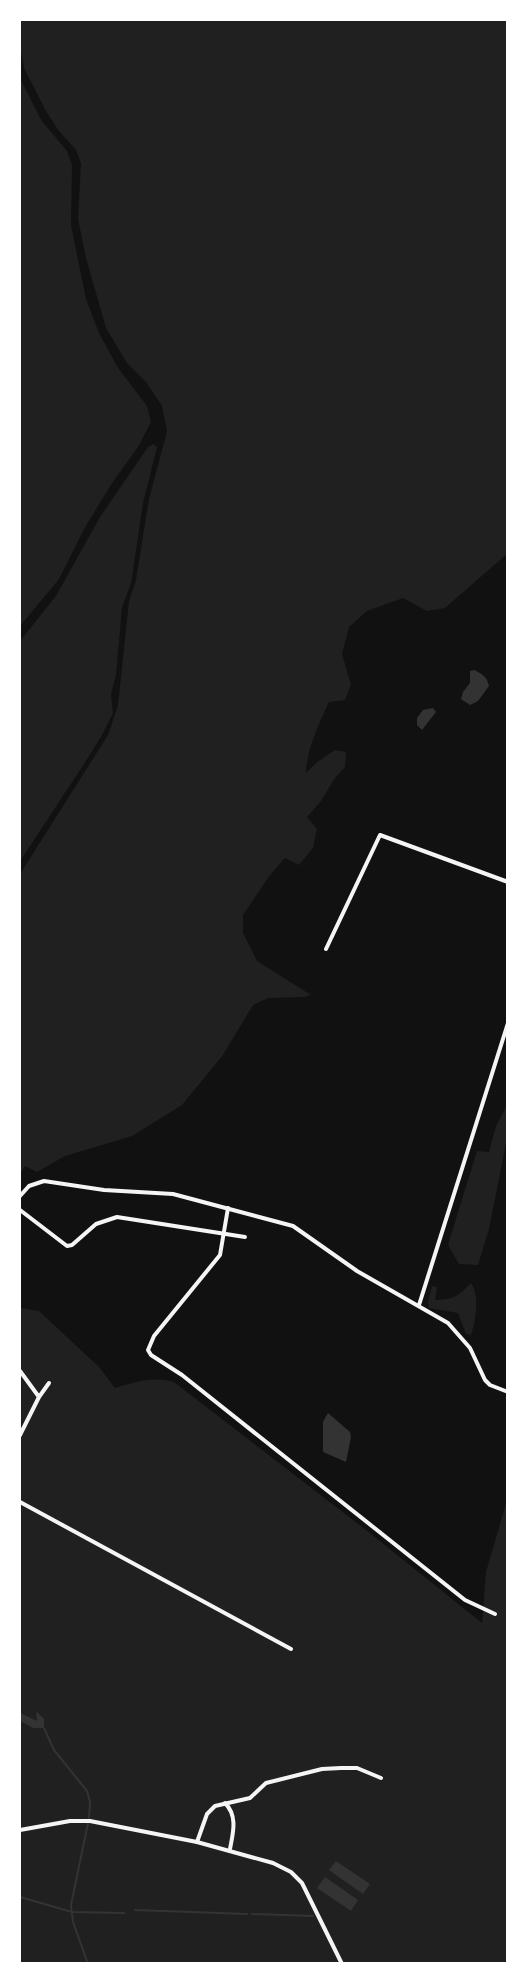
<svg xmlns="http://www.w3.org/2000/svg" width="527" height="1983" viewBox="0 0 527 1983" font-family="'Source Sans 3',sans-serif">
<style>
.green{fill:#202020}
.water{fill:#333}
.lines{fill:none;stroke-linecap:round;stroke-linejoin:round}
.stream{stroke:#333;stroke-width:2}
.minor{stroke:#f5f5f5;stroke-width:4}
</style>
<rect width="100%" height="100%" fill="#111"/>
<g class="green">
<path d="M20,20H507L508,553L445,608L427,611L403,598L367,611L349,627L342,654L351,685L345,700L329,702C319,724 307,748 306,773L317,762L335,750L346,752L345,767L335,778L321,801L307,817L317,829L313,848L299,865L285,858L270,875L243,915V933L257,961L311,995L304,997L268,998L253,1005L223,1055L182,1105L132,1136L65,1156L37,1172L25,1166L20,1175V874L108,735L118,705L129,601L136,580L149,499L167,431L162,406L146,382L127,363L106,328L86,258L78,219L81,163L76,150L59,131L47,113L24,68L20,47Z"/>
<path d="M20,78L41,120L67,151L72,165L71,225L86,299L99,333L118,368L147,406L151,422L138,447L112,483L84,529L59,579L20,626Z"/>
<path d="M153,444L157,447L143,503L131,584L122,607L116,675L111,694L113,713L102,735L84,764L20,861V641L56,596L100,517L148,447Z"/>
<path d="M507,1105V1138L489,1229L478,1265L459,1264L448,1245L477,1151L489,1152L496,1126Z"/>
<path d="M471,1283C480,1296 476,1320 471,1335L466,1334L458,1313L429,1308L428,1302L432,1286L437,1287L435,1300C454,1299 457,1297 471,1283Z"/>
<path d="M20,1308L39,1311L99,1367L115,1388C136,1382 152,1376 174,1382L366,1530L482,1623L486,1572L507,1500V1963H20Z"/>
</g>
<g class="water">
<path d="M474,670C483,674 487,677 489,686L478,701L470,705L461,699L463,692L470,683V671Z"/>
<path d="M433,708L436,712L422,730L417,725V718L423,710Z"/>
<path d="M328,1413L350,1432L351,1437L346,1462L323,1452V1422Z"/>
<path d="M36,1711L44,1719V1728H33L20,1721V1713L37,1721Z"/>
<path d="M336,1861L370,1884L363,1894L329,1870Z"/>
<path d="M325,1877L358,1900L351,1911L317,1888Z"/>
</g>
<g class="lines">
<g class="stream">
<path d="M44,1728L54,1750L87,1791L90,1802L89,1818"/>
<path d="M88,1823L71,1905L73,1922L88,1964"/>
<path d="M20,1897L72,1912L124,1913"/>
<path d="M135,1910L247,1914"/>
<path d="M252,1914L313,1916"/>
</g>
<g class="minor">
<path d="M326,949L380,835L508,882"/>
<path d="M20,1196L29,1186L44,1181L104,1190L173,1194L293,1226L357,1271L448,1323L470,1348L485,1380L490,1385L508,1392"/>
<path d="M228,1208L220,1255L154,1336L148,1350L151,1355L182,1375L465,1600L495,1614"/>
<path d="M20,1210L67,1246L72,1245L96,1224L117,1217L245,1237"/>
<path d="M419,1305L508,1023"/>
<path d="M20,1371L39,1397"/>
<path d="M20,1435L39,1397L49,1383"/>
<path d="M20,1502L291,1649"/>
<path d="M225,1803C238,1816 233,1833 230,1849"/>
<path d="M20,1830L70,1821H90L197,1842L273,1863L291,1872L302,1883L342,1964"/>
<path d="M197,1842L207,1814L215,1806L250,1798L266,1783L322,1769L341,1768H357L381,1778"/>
</g>
</g>
<rect width="527" height="1983" fill="none" stroke="#ffffff" stroke-width="42"/>
</svg>
